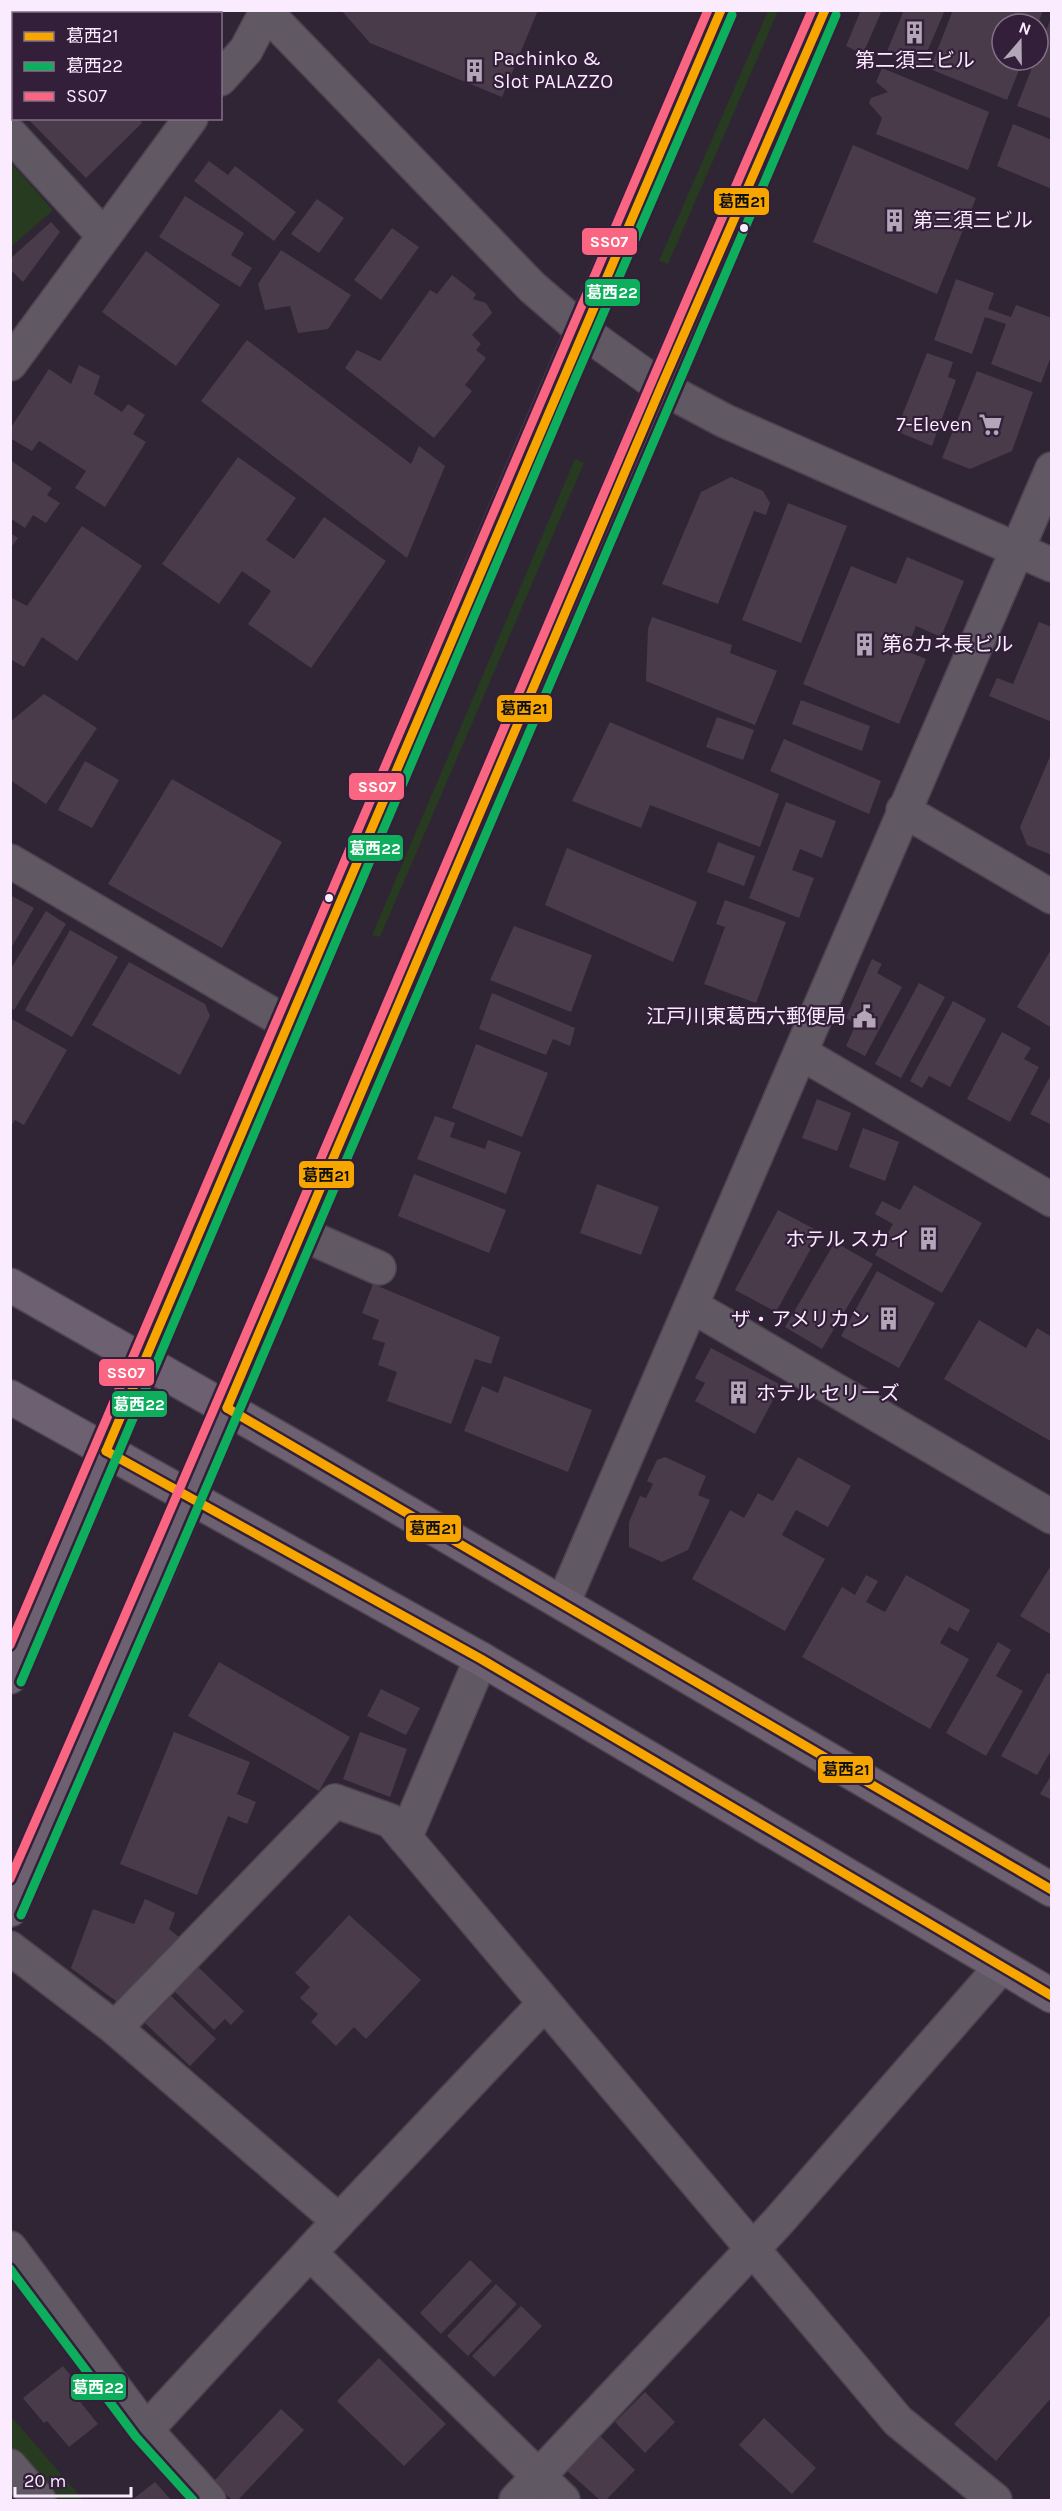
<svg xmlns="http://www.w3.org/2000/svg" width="1062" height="2511" viewBox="0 0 1062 2511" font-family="Karla,'Noto Sans JP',sans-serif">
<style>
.green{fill:#273b20}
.building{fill:#493b4a}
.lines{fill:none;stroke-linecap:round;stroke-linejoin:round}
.minor-casing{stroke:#4d4350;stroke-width:36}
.major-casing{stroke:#4d4350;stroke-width:36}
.minor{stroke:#605863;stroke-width:33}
.major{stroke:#6d6171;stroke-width:33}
.bus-1-casing{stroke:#341f3a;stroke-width:14}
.bus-2-casing{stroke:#341f3a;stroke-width:14}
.bus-3-casing{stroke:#341f3a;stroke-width:14}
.bus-1{stroke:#f7a600;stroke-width:9}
.bus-2{stroke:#0daf5c;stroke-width:9}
.bus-3{stroke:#fa6682;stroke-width:9}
.bus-dot{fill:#faecfe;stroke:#341f3a;stroke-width:2}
.labels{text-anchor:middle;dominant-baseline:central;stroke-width:4.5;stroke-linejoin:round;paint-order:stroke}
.poi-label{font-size:20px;fill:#faecfe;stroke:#341f3a;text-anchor:start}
.line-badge{stroke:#341f3a;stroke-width:2}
.badge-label{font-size:16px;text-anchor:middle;font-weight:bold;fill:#fff}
.pale-badge-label{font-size:16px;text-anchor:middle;font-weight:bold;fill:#111}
</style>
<rect width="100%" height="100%" fill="#302534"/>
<g class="green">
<path d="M768,11H778L668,264L659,261Z"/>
<path d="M10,162L53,210L11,247H10Z"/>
<path d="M575,459L584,463L380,937L372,935Z"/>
<path d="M10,2415L83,2500H56L11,2447Z"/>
</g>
<g class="building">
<path d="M102,10H203V14H105Z"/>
<path d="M341,10H538L502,97L370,43Z"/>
<path d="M861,10H882L863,54L846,46Z"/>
<path d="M904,10H945L921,66L886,54Z"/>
<path d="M953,10H1043L1038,24H1002V60H1023L1007,100L930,69Z"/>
<path d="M1051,18H1052V119L1017,106L1035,60H1038V52Z"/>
<path d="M882,68L989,112L968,170L876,134L882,118L869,103L871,98L888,92L876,82Z"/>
<path d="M27,118H138L142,123L86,178Z"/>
<path d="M1013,124L1052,140V189L997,166Z"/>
<path d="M853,145L976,198L937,294L813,242Z"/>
<path d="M209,161L228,175L235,166L296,212L274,241L194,181Z"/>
<path d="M185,196L244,233L231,255L252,268L240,287L159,237Z"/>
<path d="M317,199L344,218L319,253L291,234Z"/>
<path d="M51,222L60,232L23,282L10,269V259Z"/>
<path d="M392,228L419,247L381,300L354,280Z"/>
<path d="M281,250L351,295L328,329L298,333L290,306L265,310L258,284Z"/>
<path d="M146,251L220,305L176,366L102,312Z"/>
<path d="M452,275L476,294L473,299L486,303L492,313L472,335L481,344L476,350L486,358L465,385L472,391L434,438L345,368L357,350L380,361L430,290L437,294Z"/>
<path d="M956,279L994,293L988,309L1011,317L1016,305L1052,318V354L1041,383L991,364L1006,324L985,317L972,354L934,340Z"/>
<path d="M247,340L411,464L419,446L445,466L407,558L201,401Z"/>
<path d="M927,353L953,362L948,377L956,380L932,446L896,431Z"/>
<path d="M79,365L100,376L94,394L122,412L128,404L145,415L133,434L146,442L105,507L75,488L86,471L39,441L32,451L10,438V429L49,369L71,384Z"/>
<path d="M977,371L1033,392L1012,451L970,469L942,458Z"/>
<path d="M238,457L296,498L266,540L294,559L324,517L386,561L311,668L248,624L271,591L242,571L219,604L162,564Z"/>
<path d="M10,460L52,488L47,495L60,503L46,523L33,515L25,528L10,518Z"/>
<path d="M731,477L763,491L770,503L766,515L754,511L718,604L662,584L701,492Z"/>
<path d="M788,503L847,526L801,643L742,620Z"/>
<path d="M82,526L142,566L77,661L42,637L24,667L10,659V597L27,606Z"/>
<path d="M10,533L18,538L10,549Z"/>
<path d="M907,557L964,581L941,637L916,626L906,651L926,659L899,724L803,684L851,566L896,584Z"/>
<path d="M652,617L732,645L730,653L777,671L755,725L646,681L648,629Z"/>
<path d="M1039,622L1052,627V722L989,696L997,678L1013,684Z"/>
<path d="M44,694L97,728L46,804L10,780V722Z"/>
<path d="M801,700L870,726L862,751L792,724Z"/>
<path d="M717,717L754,730L743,760L706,747Z"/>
<path d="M610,722L779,794L760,847L650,805L641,828L572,801Z"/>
<path d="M784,739L881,781L869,814L770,771Z"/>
<path d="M1052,752V855L1027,845L1020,827Z"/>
<path d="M85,761L119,780L92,828L58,810Z"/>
<path d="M172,779L282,842L222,948L108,884Z"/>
<path d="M786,802L836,821L822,858L800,849L792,870L814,878L799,918L749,898Z"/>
<path d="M718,842L755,856L744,886L707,872Z"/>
<path d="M567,848L697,902L673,962L545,905Z"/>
<path d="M10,895L34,908L10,950Z"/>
<path d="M725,900L786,922L756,1003L704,984L725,927L716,924Z"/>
<path d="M46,911L66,924L14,1010L10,1007V970Z"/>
<path d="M514,926L592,955L571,1012L490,980Z"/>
<path d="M70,930L118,957L72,1037L25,1010Z"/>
<path d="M1052,948V1028L1017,1007Z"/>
<path d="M872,959L882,964L877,973L902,987L865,1056L846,1046L856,1024L846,1018Z"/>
<path d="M129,962L205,1004L210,1016L180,1075L92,1025Z"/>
<path d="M919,983L945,997L901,1078L875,1064Z"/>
<path d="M492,993L575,1028L570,1046L553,1039L546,1055L479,1029Z"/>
<path d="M953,1001L986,1019L950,1087L929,1076L922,1088L910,1081Z"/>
<path d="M10,1018L67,1050L24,1125L15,1120L10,1128Z"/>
<path d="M1002,1032L1031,1048L1024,1059L1039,1067L1010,1122L967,1099Z"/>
<path d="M476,1044L548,1073L522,1137L452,1108Z"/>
<path d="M1052,1073V1125L1030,1114Z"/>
<path d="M817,1099L851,1113L837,1151L802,1138Z"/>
<path d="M435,1116L455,1123L450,1137L485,1149L488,1140L521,1152L506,1194L417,1159Z"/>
<path d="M863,1128L899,1142L885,1181L849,1167Z"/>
<path d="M414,1174L506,1210L489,1253L398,1216Z"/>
<path d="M597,1184L659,1207L641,1255L580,1233Z"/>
<path d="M914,1185L982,1223L942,1293L875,1255L893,1224L875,1214L882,1201L900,1210Z"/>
<path d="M778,1210L820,1232L776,1312L735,1290Z"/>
<path d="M835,1242L873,1264L822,1349L785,1327Z"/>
<path d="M877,1271L935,1303L899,1368L841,1336Z"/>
<path d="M373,1284L500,1337L491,1364L475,1359L451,1424L387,1401L397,1372L378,1365L385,1343L372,1339L379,1320L362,1313Z"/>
<path d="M979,1320L1026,1348L1037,1328L1052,1337V1442L944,1379Z"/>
<path d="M711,1348L781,1385L755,1434L695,1401L705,1383L695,1378Z"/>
<path d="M504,1376L592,1410L568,1472L464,1431L482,1386L498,1393Z"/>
<path d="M665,1457L706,1476L698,1495L710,1500L688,1550L662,1562L629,1547V1522L640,1496L646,1498L653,1484L647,1481L657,1460Z"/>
<path d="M798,1457L851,1486L828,1527L796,1510L782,1535L825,1559L785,1631L692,1579L730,1510L744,1518L758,1493L773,1501Z"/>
<path d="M1052,1564V1635L1020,1616Z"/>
<path d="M866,1575L878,1581L866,1602L885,1612L906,1575L970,1610L958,1632L949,1627L940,1643L969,1659L930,1729L802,1657L842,1587L855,1595Z"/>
<path d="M998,1642L1011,1650L996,1676L1023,1691L986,1756L946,1733Z"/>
<path d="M219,1662L350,1737L319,1791L188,1716Z"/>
<path d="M1047,1673L1052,1675V1749L1037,1775L1001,1756Z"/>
<path d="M381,1689L420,1708L406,1735L367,1716Z"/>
<path d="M174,1732L250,1762L237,1794L256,1802L247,1824L228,1816L197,1895L120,1864Z"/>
<path d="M360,1732L407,1749L390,1797L343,1779Z"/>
<path d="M1052,1774V1800L1040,1794Z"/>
<path d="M145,1899L175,1913L169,1929L179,1937L120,2004L71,1968L93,1909L134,1924Z"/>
<path d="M349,1915L421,1980L366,2039L354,2027L336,2046L311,2022L318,2014L300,1998L310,1987L295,1973Z"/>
<path d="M197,1966L244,2011L231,2025L225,2019L214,2030L174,1991Z"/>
<path d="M171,1996L216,2039L190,2066L145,2023Z"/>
<path d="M470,2260L492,2281L441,2334L420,2313Z"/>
<path d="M496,2284L517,2304L468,2356L447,2336Z"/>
<path d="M521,2306L542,2326L494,2377L472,2356Z"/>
<path d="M1052,2313V2397L996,2461L954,2424Z"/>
<path d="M379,2358L446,2424L404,2466L337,2401Z"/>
<path d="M63,2366L84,2392L77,2398L98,2424L69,2447L47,2421L44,2423L23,2398Z"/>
<path d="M645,2392L675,2422L645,2453L615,2422Z"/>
<path d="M281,2409L304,2430L238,2500H232L213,2482Z"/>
<path d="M764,2418L816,2468L792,2494L739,2445Z"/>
<path d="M597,2433L635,2470L606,2500H600L564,2468Z"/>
<path d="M155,2482L171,2500H132Z"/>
</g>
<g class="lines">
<defs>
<g id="minor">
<path d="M264,10L532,287L583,331L661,387L725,421L1052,565"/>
<path d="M220,79L246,50L267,10"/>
<path d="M10,134L104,236"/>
<path d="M10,364L191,118"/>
<path d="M903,810L1052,897"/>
<path d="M10,861L287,1023"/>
<path d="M801,1053L1052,1200"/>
<path d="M302,1234L379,1268"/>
<path d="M692,1306L1052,1517"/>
<path d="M563,1603L1052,469"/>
<path d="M405,1838L481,1659"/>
<path d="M10,1948L115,2028L339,2221"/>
<path d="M115,2028L335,1801L391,1821L898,2421L995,2500"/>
<path d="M10,2248L146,2430L209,2500"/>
<path d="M310,2253L563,2500"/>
<path d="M146,2430L339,2221L544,2004"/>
<path d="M10,2466L39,2500"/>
<path d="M516,2500L777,2223L1001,1967"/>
</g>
<g id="major">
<path d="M10,1285L312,1457L1052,1890"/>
<path d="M10,1397L481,1659L1052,1996"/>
<path d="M10,1677L554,397L721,10"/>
<path d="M10,1910L157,1575L661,387L825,10"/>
</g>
</defs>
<use href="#minor" class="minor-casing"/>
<use href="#major" class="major-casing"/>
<use href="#minor" class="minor"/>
<use href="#major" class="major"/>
<defs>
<g id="bus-1">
<path d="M227,1408L661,387L825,10"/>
<path d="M227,1408L1052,1890"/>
<path d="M106,1451L721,10"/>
<path d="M106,1451L481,1659L1052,1996"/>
</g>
<g id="bus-2">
<path d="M21,1682L565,402L732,15"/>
<path d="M21,1915C298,1284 561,647 836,15"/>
<path d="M10,2269L136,2437L193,2500"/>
</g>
<g id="bus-3">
<path d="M10,1645L708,10"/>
<path d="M10,1879C283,1258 541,632 812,10"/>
</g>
</defs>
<use href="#bus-1" class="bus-1-casing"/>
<use href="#bus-2" class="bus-2-casing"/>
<use href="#bus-3" class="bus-3-casing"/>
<use href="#bus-1" class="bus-1"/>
<use href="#bus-2" class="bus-2"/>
<use href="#bus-3" class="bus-3"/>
</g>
<defs>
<symbol id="building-bare" viewBox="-9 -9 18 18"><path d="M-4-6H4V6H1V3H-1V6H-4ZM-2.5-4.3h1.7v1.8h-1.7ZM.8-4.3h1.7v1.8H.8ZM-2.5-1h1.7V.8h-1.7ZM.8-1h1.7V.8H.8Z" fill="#b3a6b7" stroke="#341f3a" stroke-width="2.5" paint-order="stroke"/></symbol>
<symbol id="supermarket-bare" viewBox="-9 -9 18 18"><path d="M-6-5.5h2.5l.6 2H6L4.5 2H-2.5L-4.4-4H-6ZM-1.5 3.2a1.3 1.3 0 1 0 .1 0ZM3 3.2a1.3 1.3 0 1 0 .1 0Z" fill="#b3a6b7" stroke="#341f3a" stroke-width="2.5" paint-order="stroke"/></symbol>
<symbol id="civic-bare" viewBox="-9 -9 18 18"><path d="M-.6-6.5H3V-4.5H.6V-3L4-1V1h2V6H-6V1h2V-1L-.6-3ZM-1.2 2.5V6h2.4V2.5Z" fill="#b3a6b7" stroke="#341f3a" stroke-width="2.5" paint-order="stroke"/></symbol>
</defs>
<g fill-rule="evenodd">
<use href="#building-bare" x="898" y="16" width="33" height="33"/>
<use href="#building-bare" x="458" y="54" width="33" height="33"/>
<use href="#building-bare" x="878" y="204" width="33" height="33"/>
<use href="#supermarket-bare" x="974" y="408" width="33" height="33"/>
<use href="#building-bare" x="848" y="628" width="33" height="33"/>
<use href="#civic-bare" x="848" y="1000" width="33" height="33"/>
<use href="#building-bare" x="912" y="1222" width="33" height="33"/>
<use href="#building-bare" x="872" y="1302" width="33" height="33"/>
<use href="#building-bare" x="722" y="1376" width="33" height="33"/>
</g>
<g class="bus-dot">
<circle cx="744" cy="228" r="5"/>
<circle cx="329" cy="898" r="5"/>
</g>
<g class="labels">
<g class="poi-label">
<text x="493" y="58">Pachinko &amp;<tspan x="493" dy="23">Slot PALAZZO</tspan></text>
<text x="915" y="60" text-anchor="middle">第二須三ビル</text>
<text x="913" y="220">第三須三ビル</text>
<text x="972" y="424" text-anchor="end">7-Eleven</text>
<text x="882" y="644">第6カネ長ビル</text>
<text x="846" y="1016" text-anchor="end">江戸川東葛西六郵便局</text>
<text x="910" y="1239" text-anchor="end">ホテル スカイ</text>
<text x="870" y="1319" text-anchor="end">ザ・アメリカン</text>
<text x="756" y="1393">ホテル セリーズ</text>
</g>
</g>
<g class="line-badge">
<rect x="713" y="187" width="57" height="29" rx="6" fill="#f7a600"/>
<rect x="581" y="227" width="57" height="29" rx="6" fill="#fa6682"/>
<rect x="584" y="278" width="57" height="29" rx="6" fill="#0daf5c"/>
<rect x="496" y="694" width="57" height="29" rx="6" fill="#f7a600"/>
<rect x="348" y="772" width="57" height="29" rx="6" fill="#fa6682"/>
<rect x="347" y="834" width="57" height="28" rx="6" fill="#0daf5c"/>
<rect x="298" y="1160" width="57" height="29" rx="6" fill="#f7a600"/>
<rect x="98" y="1358" width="57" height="29" rx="6" fill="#fa6682"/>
<rect x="111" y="1390" width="57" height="28" rx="6" fill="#0daf5c"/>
<rect x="405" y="1514" width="57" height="29" rx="6" fill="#f7a600"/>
<rect x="817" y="1755" width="57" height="29" rx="6" fill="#f7a600"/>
<rect x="70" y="2373" width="57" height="28" rx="6" fill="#0daf5c"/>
</g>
<g class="badge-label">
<text x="609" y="247">SS07</text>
<text x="612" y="298">葛西22</text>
<text x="377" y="792">SS07</text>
<text x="375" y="854">葛西22</text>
<text x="126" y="1378">SS07</text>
<text x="139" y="1410">葛西22</text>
<text x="98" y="2393">葛西22</text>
</g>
<g class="pale-badge-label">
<text x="742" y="207">葛西21</text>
<text x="524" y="714">葛西21</text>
<text x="326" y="1181">葛西21</text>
<text x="433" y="1534">葛西21</text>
<text x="846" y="1775">葛西21</text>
</g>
<rect width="1062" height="2511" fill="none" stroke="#faecfe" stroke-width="24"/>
<rect x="12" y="12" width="210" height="108" fill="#341f3a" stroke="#837188" stroke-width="1.5"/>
<rect x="24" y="32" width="30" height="9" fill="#f7a600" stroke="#837188" stroke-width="1.5"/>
<text x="66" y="42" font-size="18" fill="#faecfe">葛西21</text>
<rect x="24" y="62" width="30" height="9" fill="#0daf5c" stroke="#837188" stroke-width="1.5"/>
<text x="66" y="72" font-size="18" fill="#faecfe">葛西22</text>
<rect x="24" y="92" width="30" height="9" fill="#fa6682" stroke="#837188" stroke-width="1.5"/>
<text x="66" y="102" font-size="18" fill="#faecfe">SS07</text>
<g transform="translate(1020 42) rotate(20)"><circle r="28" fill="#341f3a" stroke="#837188" stroke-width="1.5"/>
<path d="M0-4.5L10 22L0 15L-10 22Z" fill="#b3a6b7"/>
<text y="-9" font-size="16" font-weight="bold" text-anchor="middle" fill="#faecfe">N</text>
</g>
<path d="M15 2487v9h116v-9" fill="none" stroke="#faecfe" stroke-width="3"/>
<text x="24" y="2487" font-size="18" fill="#faecfe" stroke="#341f3a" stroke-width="4.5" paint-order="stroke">20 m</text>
</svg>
